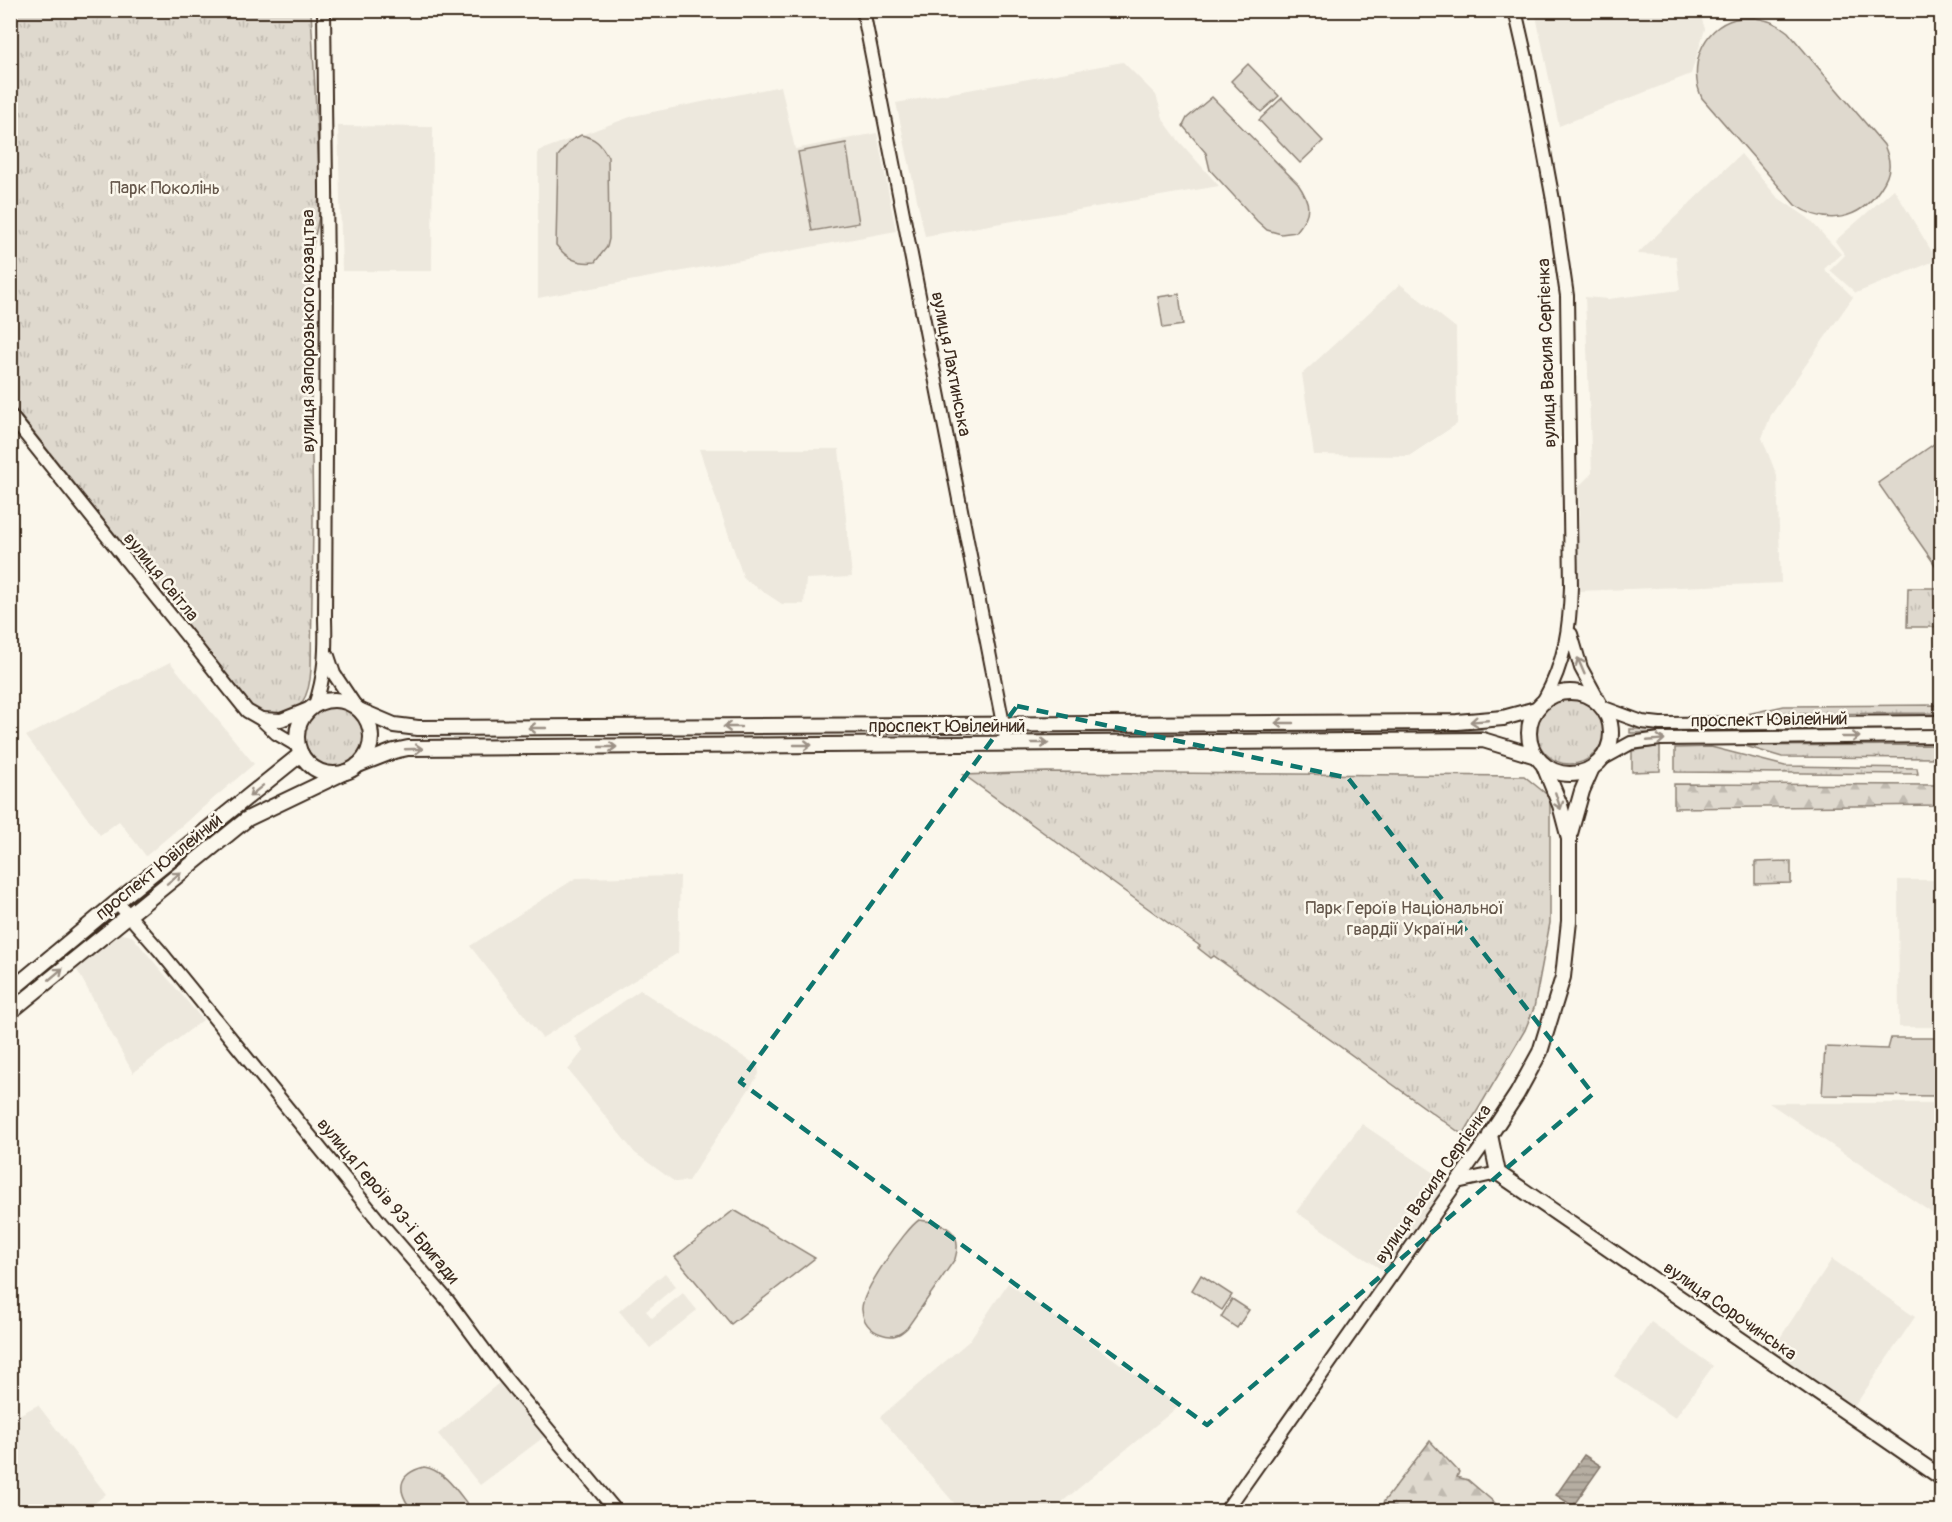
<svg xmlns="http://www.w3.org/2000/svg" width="1952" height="1522" viewBox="0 0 1952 1522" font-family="Pangolin,sans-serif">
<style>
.built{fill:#ede8dd}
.grass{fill:url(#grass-tufts);stroke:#8d8276;stroke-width:1.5}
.forest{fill:url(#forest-firs);stroke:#8d8276;stroke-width:1.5}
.garden{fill:#dfd9ce;stroke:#8d8276;stroke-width:1.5}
.water{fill:url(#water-rules);stroke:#85796d;stroke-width:1.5}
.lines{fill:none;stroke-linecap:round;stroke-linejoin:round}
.secondary-casing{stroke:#3b2a1e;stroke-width:16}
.primary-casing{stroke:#3b2a1e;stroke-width:18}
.secondary{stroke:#fbf7ec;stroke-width:12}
.primary{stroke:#fbf7ec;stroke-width:14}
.oneway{stroke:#9b9085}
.marked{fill:none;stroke:#0f766e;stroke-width:4.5;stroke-dasharray:12 8;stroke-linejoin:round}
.labels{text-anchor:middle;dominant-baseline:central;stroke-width:5;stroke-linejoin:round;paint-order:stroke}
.park-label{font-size:18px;fill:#64564a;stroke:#fbf7ec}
.street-label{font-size:18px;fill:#3b2a1e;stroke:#fbf7ec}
</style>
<defs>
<pattern id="grass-tufts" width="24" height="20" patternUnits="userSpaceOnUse" patternTransform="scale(1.5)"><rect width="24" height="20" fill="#dfd9ce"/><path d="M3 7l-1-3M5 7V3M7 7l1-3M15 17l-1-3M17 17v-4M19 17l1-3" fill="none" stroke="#c0bab0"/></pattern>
<pattern id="forest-firs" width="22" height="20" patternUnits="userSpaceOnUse" patternTransform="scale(1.5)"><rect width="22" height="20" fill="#dfd9ce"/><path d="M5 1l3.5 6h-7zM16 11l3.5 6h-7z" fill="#c0bab0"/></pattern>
<pattern id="water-rules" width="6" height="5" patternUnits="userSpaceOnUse" patternTransform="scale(1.5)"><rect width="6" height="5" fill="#b6aea2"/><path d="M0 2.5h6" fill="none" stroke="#958e83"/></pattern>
</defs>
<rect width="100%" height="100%" fill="#fbf7ec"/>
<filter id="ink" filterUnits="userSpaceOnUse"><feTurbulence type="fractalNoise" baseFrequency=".0167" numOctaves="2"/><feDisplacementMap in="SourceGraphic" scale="12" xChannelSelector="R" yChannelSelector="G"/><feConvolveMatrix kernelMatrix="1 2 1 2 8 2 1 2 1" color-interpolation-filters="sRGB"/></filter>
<g filter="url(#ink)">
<g class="built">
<path d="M1535,11H1699L1705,29L1691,74L1559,126Z"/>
<path d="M1123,62L1156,95L1164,121L1179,141L1219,186L925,236L896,103Z"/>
<path d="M781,86L795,149L877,133L896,231L538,298V151L633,116Z"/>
<path d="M338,126L433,127L432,271H342Z"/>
<path d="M1741,154L1777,197L1808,218L1841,254L1824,269L1853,297L1771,415L1762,438L1777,476L1781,583L1579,591V486L1592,473L1585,297L1608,299L1680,290L1676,256L1637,254Z"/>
<path d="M1894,189L1937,260L1856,293L1830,270L1845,255L1835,241Z"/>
<path d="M1400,284L1456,328L1457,424L1409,456L1314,455L1302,374Z"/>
<path d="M699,449H839L852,577L806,579L804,604H782L744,579Z"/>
<path d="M170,662L254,764L146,856L119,821L100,835L26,736Z"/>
<path d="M680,876L678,953L542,1038L470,946L576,878Z"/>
<path d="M1898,880H1941V1027H1899Z"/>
<path d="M118,933L132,936L203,1020L133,1073L75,966Z"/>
<path d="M640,990L758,1066L759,1074L688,1181L675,1182L635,1153L568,1070L583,1051L574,1036Z"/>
<path d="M1769,1103H1941V1219Z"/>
<path d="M1362,1124L1448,1182L1385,1272L1296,1212Z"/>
<path d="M1832,1259L1915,1317L1854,1407L1772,1350Z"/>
<path d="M665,1273L676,1286L646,1311L652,1318L683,1293L697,1310L650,1348L619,1311Z"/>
<path d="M1008,1283L1179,1406L1051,1511H961L880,1417L969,1341Z"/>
<path d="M1651,1322L1713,1366L1675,1418L1614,1376Z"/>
<path d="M499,1383L544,1437L480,1485L438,1434Z"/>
<path d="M38,1405L106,1494L85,1511H11V1419Z"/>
</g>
<g class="grass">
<path d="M11,11H311L321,207L309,265L313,521L311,669C310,690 304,713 279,716C272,717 263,713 256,711L11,404Z"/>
<path d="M1908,588H1938V627H1907Z"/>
<circle cx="1570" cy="730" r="34"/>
<circle cx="333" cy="737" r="33"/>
<path d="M1941,705V713L1747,714L1784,706Z"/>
<path d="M1941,728L1942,732L1630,733V729Z"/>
<path d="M1482,730V733L1033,737L1032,731Z"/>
<path d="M1941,745V758L1782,757L1745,746Z"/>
<path d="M1660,746V771L1632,772V751Z"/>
<path d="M1711,747L1785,766L1917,768L1918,774L1675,772V748Z"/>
<path d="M1047,772L1524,776L1550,797V923L1534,1008L1525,1030L1463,1135L1214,956L1211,958L1198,948L1200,946L964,775Z"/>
<path d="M1791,861V883L1755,884V862Z"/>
<path d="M1232,1299L1249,1310L1237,1328L1221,1317Z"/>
</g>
<g class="forest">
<path d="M1674,784L1941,785V805L1674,808Z"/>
<path d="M1430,1441L1459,1472L1457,1477L1468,1480L1502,1509L1503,1511H1374L1382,1504Z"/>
</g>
<g class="garden">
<path d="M1754,18C1768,20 1777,23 1788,32L1884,145C1886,150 1889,157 1889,163C1890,172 1885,182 1880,189C1859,221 1826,226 1795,205L1702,98C1688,69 1701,28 1735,19C1741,18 1748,18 1754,18Z"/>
<path d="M1248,64L1279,96L1261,112L1231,81Z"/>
<path d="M1212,97L1298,184C1311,203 1312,213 1296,232L1281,234L1267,230L1257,221L1210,170L1206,153L1183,126L1187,118Z"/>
<path d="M1282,98L1323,141L1300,163L1259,120Z"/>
<path d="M581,135C596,138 601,144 608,157L609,239L607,247L595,262C578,264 567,259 556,245L558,156L570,141Z"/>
<path d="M846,143L859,223L812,231L798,152Z"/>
<path d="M1179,294L1183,325L1163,328L1158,297Z"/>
<path d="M1934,444L1941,453V570L1938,569L1878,483Z"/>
<path d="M1891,1038H1941V1096L1822,1095L1825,1047L1888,1049Z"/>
<path d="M734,1210L815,1258L731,1324L675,1257Z"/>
<path d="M919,1220C944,1223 964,1230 955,1259L907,1328C899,1336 892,1338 881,1334C870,1330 863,1322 862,1310C860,1294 905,1229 919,1220Z"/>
<path d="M1201,1275L1232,1295L1222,1310L1192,1290Z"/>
<path d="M424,1467C446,1470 460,1496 473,1511H413C397,1492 396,1474 424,1467Z"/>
</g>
<path class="water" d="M1584,1455L1601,1466L1573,1506L1556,1495Z"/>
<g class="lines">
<defs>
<g id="secondary">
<path d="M863,10L1007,744"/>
<path d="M1515,10L1529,71L1553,200L1567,296L1571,586C1570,627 1565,663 1544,700"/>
<path d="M10,415L247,711L261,719L276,733L298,746"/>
<path d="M1571,634L1581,668L1600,703"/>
<path d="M328,656L334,674L356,707"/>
<path d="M315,705C325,677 326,650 325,619L327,275L324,10"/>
<path d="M1604,708L1642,722L1660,724L1942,722"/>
<path d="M261,719L281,720L311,708"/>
<path d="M1602,759L1631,743L1660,739L1942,736"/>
<path d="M117,902L160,951L379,1221L448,1301L502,1374L617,1512"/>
<path d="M1457,1182L1498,1173"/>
<path d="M1225,1512L1490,1135"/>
</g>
<g id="primary">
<circle cx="1570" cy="733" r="41"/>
<circle cx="334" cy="737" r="37"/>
<path d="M361,711L394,725L418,728L1457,722L1503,718L1536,709"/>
<path d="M358,765L394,751L408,748L1483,740L1536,756"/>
<path d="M1544,766L1560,805L1569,839V921L1563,977L1540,1052L1517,1094L1490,1135L1498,1173L1942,1478"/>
<path d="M1569,837L1582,791L1592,768"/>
<path d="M10,991L117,902L301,754"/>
<path d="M10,1012L247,819L345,772"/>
</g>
</defs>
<use href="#secondary" class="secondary-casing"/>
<use href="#primary" class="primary-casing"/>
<use href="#secondary" class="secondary"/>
<use href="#primary" class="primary"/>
</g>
<defs><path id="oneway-shaft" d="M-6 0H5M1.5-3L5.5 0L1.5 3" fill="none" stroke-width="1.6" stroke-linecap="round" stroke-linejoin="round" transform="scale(1.5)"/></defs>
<g class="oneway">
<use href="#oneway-shaft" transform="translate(1581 666) rotate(-113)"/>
<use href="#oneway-shaft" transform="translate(1479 721) rotate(175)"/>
<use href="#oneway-shaft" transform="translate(1284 723) rotate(180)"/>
<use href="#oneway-shaft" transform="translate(732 727) rotate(180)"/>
<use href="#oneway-shaft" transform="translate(537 728) rotate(180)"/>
<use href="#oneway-shaft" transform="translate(1851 737)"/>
<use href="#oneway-shaft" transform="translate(1656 740) rotate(-5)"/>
<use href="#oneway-shaft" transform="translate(1040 743)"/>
<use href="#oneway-shaft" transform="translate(803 745)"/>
<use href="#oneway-shaft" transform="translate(608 747)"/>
<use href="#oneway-shaft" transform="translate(414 749) rotate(-2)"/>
<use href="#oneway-shaft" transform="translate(256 791) rotate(141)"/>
<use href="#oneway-shaft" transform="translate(1558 801) rotate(72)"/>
<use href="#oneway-shaft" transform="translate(174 878) rotate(-39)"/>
<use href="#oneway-shaft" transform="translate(56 974) rotate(-40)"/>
</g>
</g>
<path class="marked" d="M1017,706L1348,778L1593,1094L1207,1425L740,1082Z"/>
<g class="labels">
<g class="park-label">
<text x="165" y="188">Парк Поколінь</text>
<text x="1405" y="908">Парк Героїв Національної<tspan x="1405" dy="21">гвардії України</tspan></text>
</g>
<g class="street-label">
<text transform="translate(308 331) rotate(-90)">вулиця Запорозького козацтва</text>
<text transform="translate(1547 353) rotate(-92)">вулиця Василя Сергієнка</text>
<text transform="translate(951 364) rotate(79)">вулиця Лахтинська</text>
<text transform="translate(161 577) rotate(51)">вулиця Світла</text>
<text transform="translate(1769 720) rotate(-1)">проспект Ювілейний</text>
<text x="947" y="726">проспект Ювілейний</text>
<text transform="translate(159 867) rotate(-39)">проспект Ювілейний</text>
<text transform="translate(1433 1184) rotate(-55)">вулиця Василя Сергієнка</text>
<text transform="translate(388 1201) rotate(50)">вулиця Героїв 93-ї Бригади</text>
<text transform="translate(1730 1311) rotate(35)">вулиця Сорочинська</text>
</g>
</g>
<rect width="1952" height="1522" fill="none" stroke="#fbf7ec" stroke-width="36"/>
<rect x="18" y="18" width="1916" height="1486" fill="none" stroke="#3b2a1e" stroke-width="2" filter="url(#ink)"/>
</svg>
